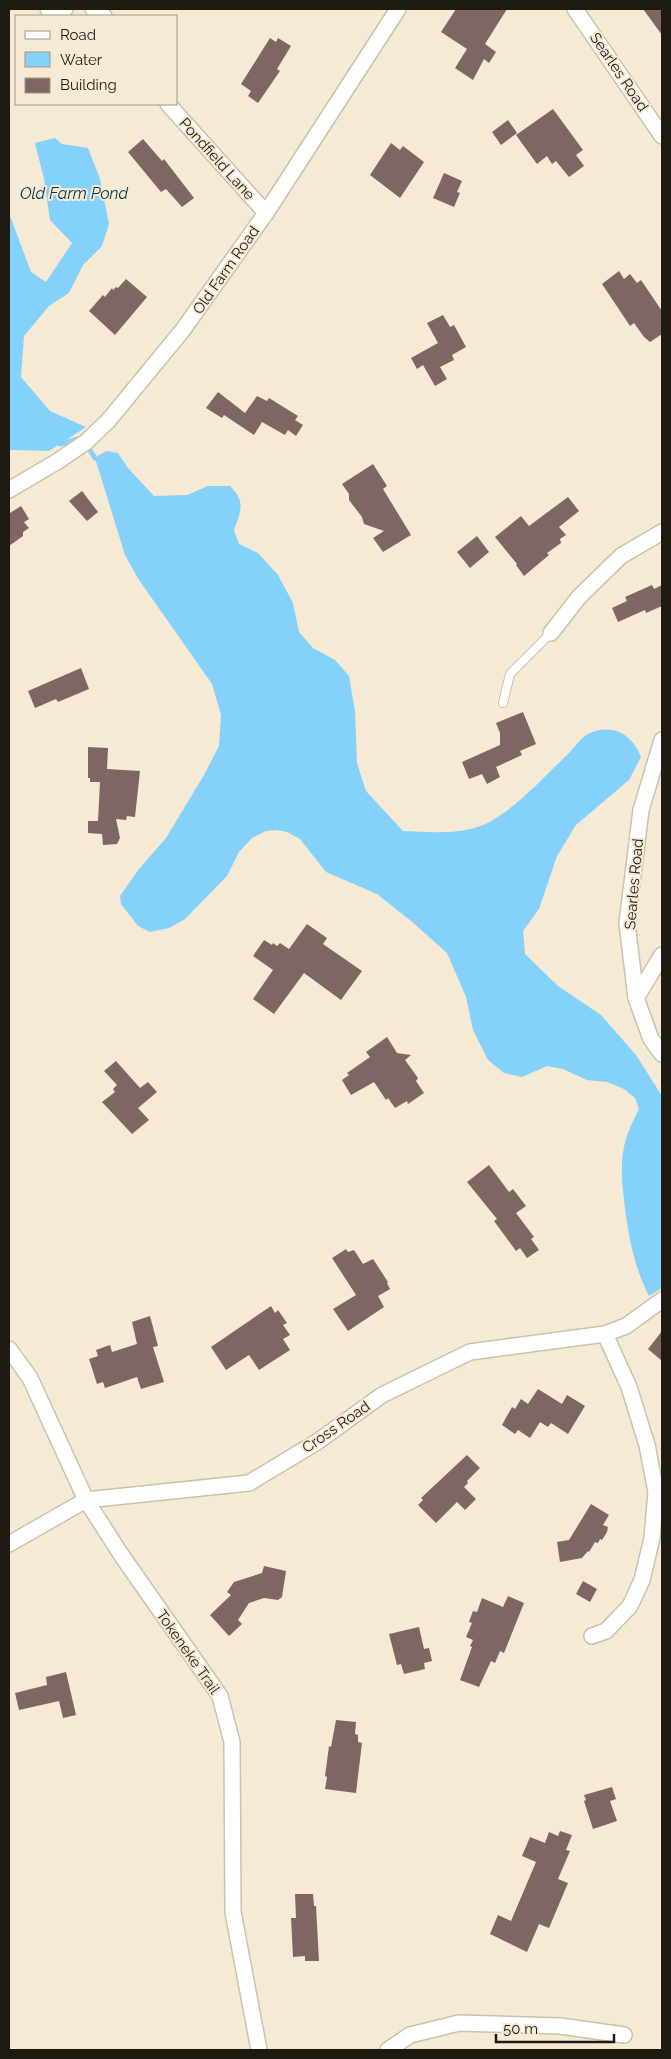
<svg xmlns="http://www.w3.org/2000/svg" width="671" height="2059" viewBox="0 0 671 2059" font-family="Raleway,sans-serif">
<style>
.water{fill:#84d2fc}
.lines{fill:none;stroke-linecap:round;stroke-linejoin:round}
.stream{stroke:#84d2fc;stroke-width:5}
.building{fill:#7f6664}
.lane-casing{stroke:#ccc1ab;stroke-width:10}
.street-casing{stroke:#ccc1ab;stroke-width:18}
.lane{stroke:#fff;stroke-width:8}
.street{stroke:#fff;stroke-width:15}
.labels{text-anchor:middle;dominant-baseline:central;stroke-width:4;stroke-linejoin:round;paint-order:stroke}
.street-label{font-size:15px;fill:#1e1a12;stroke:#f6ead4}
.water-label{font-size:16px;font-style:italic;fill:#033448;stroke:#f6ead4}
</style>
<rect width="100%" height="100%" fill="#f6ead4"/>
<g class="water">
<path d="M55,138L62,144L88,148L100,179L109,224L102,246L83,265L69,293L49,306L24,336L21,377L50,411L86,427L49,451L10,450L9,213L31,272L46,282L72,243L50,220L44,179L35,143Z"/>
<path d="M106,451L118,453L128,468L154,496L187,495L208,486H230C246,502 241,511 234,530L239,544L258,553L278,575L293,603L299,632L313,648L335,660L349,676L355,711L357,763L366,791L403,831C432,832 467,836 493,820C520,804 545,776 568,754C574,748 582,736 590,733C613,723 633,735 641,757L629,780L576,825L557,856L539,909L523,931L525,954L558,986L601,1015L636,1055L662,1096V1288L649,1296C632,1263 627,1228 623,1191C622,1179 621,1165 623,1153C625,1137 632,1123 639,1109L635,1098L624,1089L607,1082L587,1080L563,1069L547,1066L522,1077L504,1073L488,1060L473,1030L466,997L447,953L411,921L377,894L326,872L300,839L287,832L277,830L266,831L252,838L239,852L227,876L185,919L169,928L150,932L138,926L121,904L120,896L139,869L166,838L204,775L219,746L221,715L212,684L139,580L125,555L95,458Z"/>
</g>
<g class="lines">
<path class="stream" d="M60,444L82,438L95,458"/>
</g>
<g class="building">
<path d="M456,9H507L485,44L496,52L489,63L484,59L473,80L455,68L467,49L441,32Z"/>
<path d="M643,9H662V35Z"/>
<path d="M270,38L276,42L278,38L291,46L277,69L280,71L258,103L248,96L251,91L241,84Z"/>
<path d="M553,109L583,150L576,155L584,166L569,177L556,161L552,164L547,156L537,164L516,135Z"/>
<path d="M508,120L517,133L501,145L492,132Z"/>
<path d="M143,139L162,161L164,159L194,198L182,207L166,189L161,192L128,152Z"/>
<path d="M391,143L400,150L403,146L424,162L400,198L370,175Z"/>
<path d="M444,173L462,181L457,192L460,193L454,207L433,198Z"/>
<path d="M619,271L624,279L630,274L637,283L641,280L662,311V334L650,342L644,337L634,323L630,326L602,284Z"/>
<path d="M126,279L147,297L115,335L89,311L103,295L105,297L112,288L113,290L116,287L118,288Z"/>
<path d="M443,315L450,327L454,325L466,347L452,355L454,360L440,367L447,379L435,386L423,365L417,369L411,358L438,343L427,323Z"/>
<path d="M218,392L245,413L257,396L267,401L269,398L298,416L295,420L303,425L296,436L288,430L285,435L262,422L254,435L224,415L222,418L206,408Z"/>
<path d="M373,464L387,486L383,489L411,535L383,552L373,538L384,531L364,524L362,517L349,500V494L342,484Z"/>
<path d="M82,491L98,512L87,521L69,501Z"/>
<path d="M568,497L579,511L559,527L566,535L560,539L561,543L547,553L549,555L524,576L516,565L517,564L495,537L521,516L529,526Z"/>
<path d="M21,506L29,519L24,522L29,528L23,532V536L9,546V511L10,513Z"/>
<path d="M477,536L489,552L470,568L457,552Z"/>
<path d="M652,585L654,589L662,585V606L646,613L645,610L618,622L612,608L627,601L625,597Z"/>
<path d="M81,668L89,689L58,702L56,699L35,708L28,691Z"/>
<path d="M523,712L536,744L520,751L522,755L496,767L500,777L487,784L482,774L469,779L462,762L500,745V733L496,723Z"/>
<path d="M88,747L108,748L107,769L140,771L135,817L127,816L126,820L116,819L120,838L117,844L103,845L102,834L88,833V821H98L100,782H90V778H88Z"/>
<path d="M307,924L327,938L323,944L362,971L341,1000L304,973L274,1014L253,999L273,970L253,956L264,940L272,945L273,943L277,946L280,943L289,949Z"/>
<path d="M387,1037L397,1053L411,1055L405,1060L418,1078L416,1081L424,1093L408,1104L407,1101L395,1108L388,1098L386,1100L374,1082L351,1095L342,1080L349,1075L347,1073L370,1057L366,1052Z"/>
<path d="M116,1061L140,1088L148,1082L157,1092L138,1108L149,1120L132,1134L102,1102L115,1092L113,1089L117,1085L104,1071Z"/>
<path d="M489,1165L509,1192L513,1189L526,1206L516,1213L534,1237L531,1239L539,1250L527,1258L520,1248L516,1251L494,1221L497,1219L467,1182Z"/>
<path d="M346,1249L348,1252L354,1250L363,1264L373,1259L388,1282L387,1283L390,1289L378,1296L384,1307L348,1331L333,1309L356,1295L332,1258Z"/>
<path d="M271,1306L275,1313L278,1310L287,1323L283,1325L290,1335L283,1339L290,1350L259,1370L249,1355L226,1370L211,1347Z"/>
<path d="M150,1316L158,1346L153,1347L164,1382L141,1389L137,1377L105,1388L103,1382L97,1384L89,1359L98,1356L96,1350L110,1345L112,1352L137,1344L132,1322Z"/>
<path d="M662,1331V1361L648,1349Z"/>
<path d="M538,1389L562,1404L567,1395L585,1406L568,1434L551,1423L548,1427L540,1422L530,1438L518,1430L515,1434L502,1425L512,1407L515,1409L521,1399L528,1404Z"/>
<path d="M467,1455L480,1468L467,1481L468,1483L464,1487L476,1499L465,1510L457,1502L436,1523L418,1505L423,1500L421,1498Z"/>
<path d="M591,1504L609,1515L603,1525L608,1527L607,1532L602,1540L600,1539L598,1543L595,1542L589,1552L588,1551L582,1558L560,1562L557,1542L569,1540Z"/>
<path d="M264,1566L286,1571L282,1597L278,1600L264,1598L249,1603L238,1620L242,1624L229,1636L210,1615L231,1595L227,1592L234,1582L262,1573Z"/>
<path d="M583,1581L597,1589L590,1602L576,1594Z"/>
<path d="M508,1596L524,1603L504,1653L500,1651L495,1663L491,1661L479,1687L460,1680L472,1647L470,1646L473,1640L466,1637L472,1623L469,1622L473,1611L477,1612L482,1598L503,1607Z"/>
<path d="M419,1627L424,1649L429,1648L432,1661L424,1663L425,1669L404,1674L401,1664L397,1665L389,1634Z"/>
<path d="M66,1672L76,1715L63,1718L59,1701L19,1710L15,1693L47,1685L46,1677Z"/>
<path d="M336,1720L356,1722L355,1734L358,1735V1742L362,1743L356,1793L325,1789L327,1777L325,1776L329,1746L331,1747Z"/>
<path d="M612,1787L616,1799L610,1801L617,1821L593,1829L584,1801L586,1800L584,1795Z"/>
<path d="M560,1831L572,1835L566,1850L570,1851L558,1879L568,1883L549,1928L539,1924L527,1952L490,1934L498,1915L511,1921L536,1862L522,1856L530,1837L545,1843L549,1832L558,1836Z"/>
<path d="M295,1894H313L314,1906H316L319,1961H305V1956L293,1957L291,1918H296Z"/>
</g>
<g class="lines">
<defs>
<path id="lane" d="M503,703L510,674L551,633"/>
<g id="street">
<path d="M48,9H65"/>
<path d="M93,9L104,16"/>
<path d="M575,9L662,136"/>
<path d="M168,104L266,213"/>
<path d="M9,490L58,461L86,442L108,421L182,331L266,213L398,9"/>
<path d="M551,633L579,597L621,556L662,532"/>
<path d="M662,740L641,810L627,923L636,998L651,1039L662,1054"/>
<path d="M636,998L662,955"/>
<path d="M9,1349L30,1378L86,1500L122,1556L220,1696L232,1742L233,1912L259,2050"/>
<path d="M9,1544L86,1500L249,1483L317,1442L382,1395L470,1352L605,1334L626,1326L662,1300"/>
<path d="M592,1636L606,1631L630,1606L642,1580L652,1538L656,1492L647,1445L629,1387L605,1334"/>
<path d="M388,2050L410,2035L459,2023L560,2026L624,2035"/>
</g>
</defs>
<use href="#lane" class="lane-casing"/>
<use href="#street" class="street-casing"/>
<use href="#lane" class="lane"/>
<use href="#street" class="street"/>
</g>
<g class="labels">
<g class="street-label">
<text transform="translate(619 72) rotate(56)">Searles Road</text>
<text transform="translate(217 159) rotate(48)">Pondfield Lane</text>
<text transform="translate(226 270) rotate(-55)">Old Farm Road</text>
<text transform="translate(634 884) rotate(-85)">Searles Road</text>
<text transform="translate(336 1427) rotate(-35)">Cross Road</text>
<text transform="translate(188 1652) rotate(55)">Tokeneke Trail</text>
</g>
<g class="water-label">
<text x="74" y="193">Old Farm Pond</text>
</g>
</g>
<rect width="671" height="2059" fill="none" stroke="#1e1a12" stroke-width="20"/>
<rect x="15" y="15" width="162" height="90" fill="#f6ead4" stroke="#a09786"/>
<rect x="25" y="31" width="25" height="8" fill="#ffffff" stroke="#a09786"/>
<text x="60" y="40" font-size="15" fill="#1e1a12">Road</text>
<rect x="25" y="52" width="25" height="15" fill="#84d2fc" stroke="#a09786"/>
<text x="60" y="65" font-size="15" fill="#1e1a12">Water</text>
<rect x="25" y="78" width="25" height="15" fill="#7f6664" stroke="#a09786"/>
<text x="60" y="90" font-size="15" fill="#1e1a12">Building</text>
<path d="M496 2034v8h118v-8" fill="none" stroke="#1e1a12" stroke-width="2.5"/>
<text x="503" y="2034" font-size="15" fill="#1e1a12" stroke="#f6ead4" stroke-width="4" paint-order="stroke">50 m</text>
</svg>
